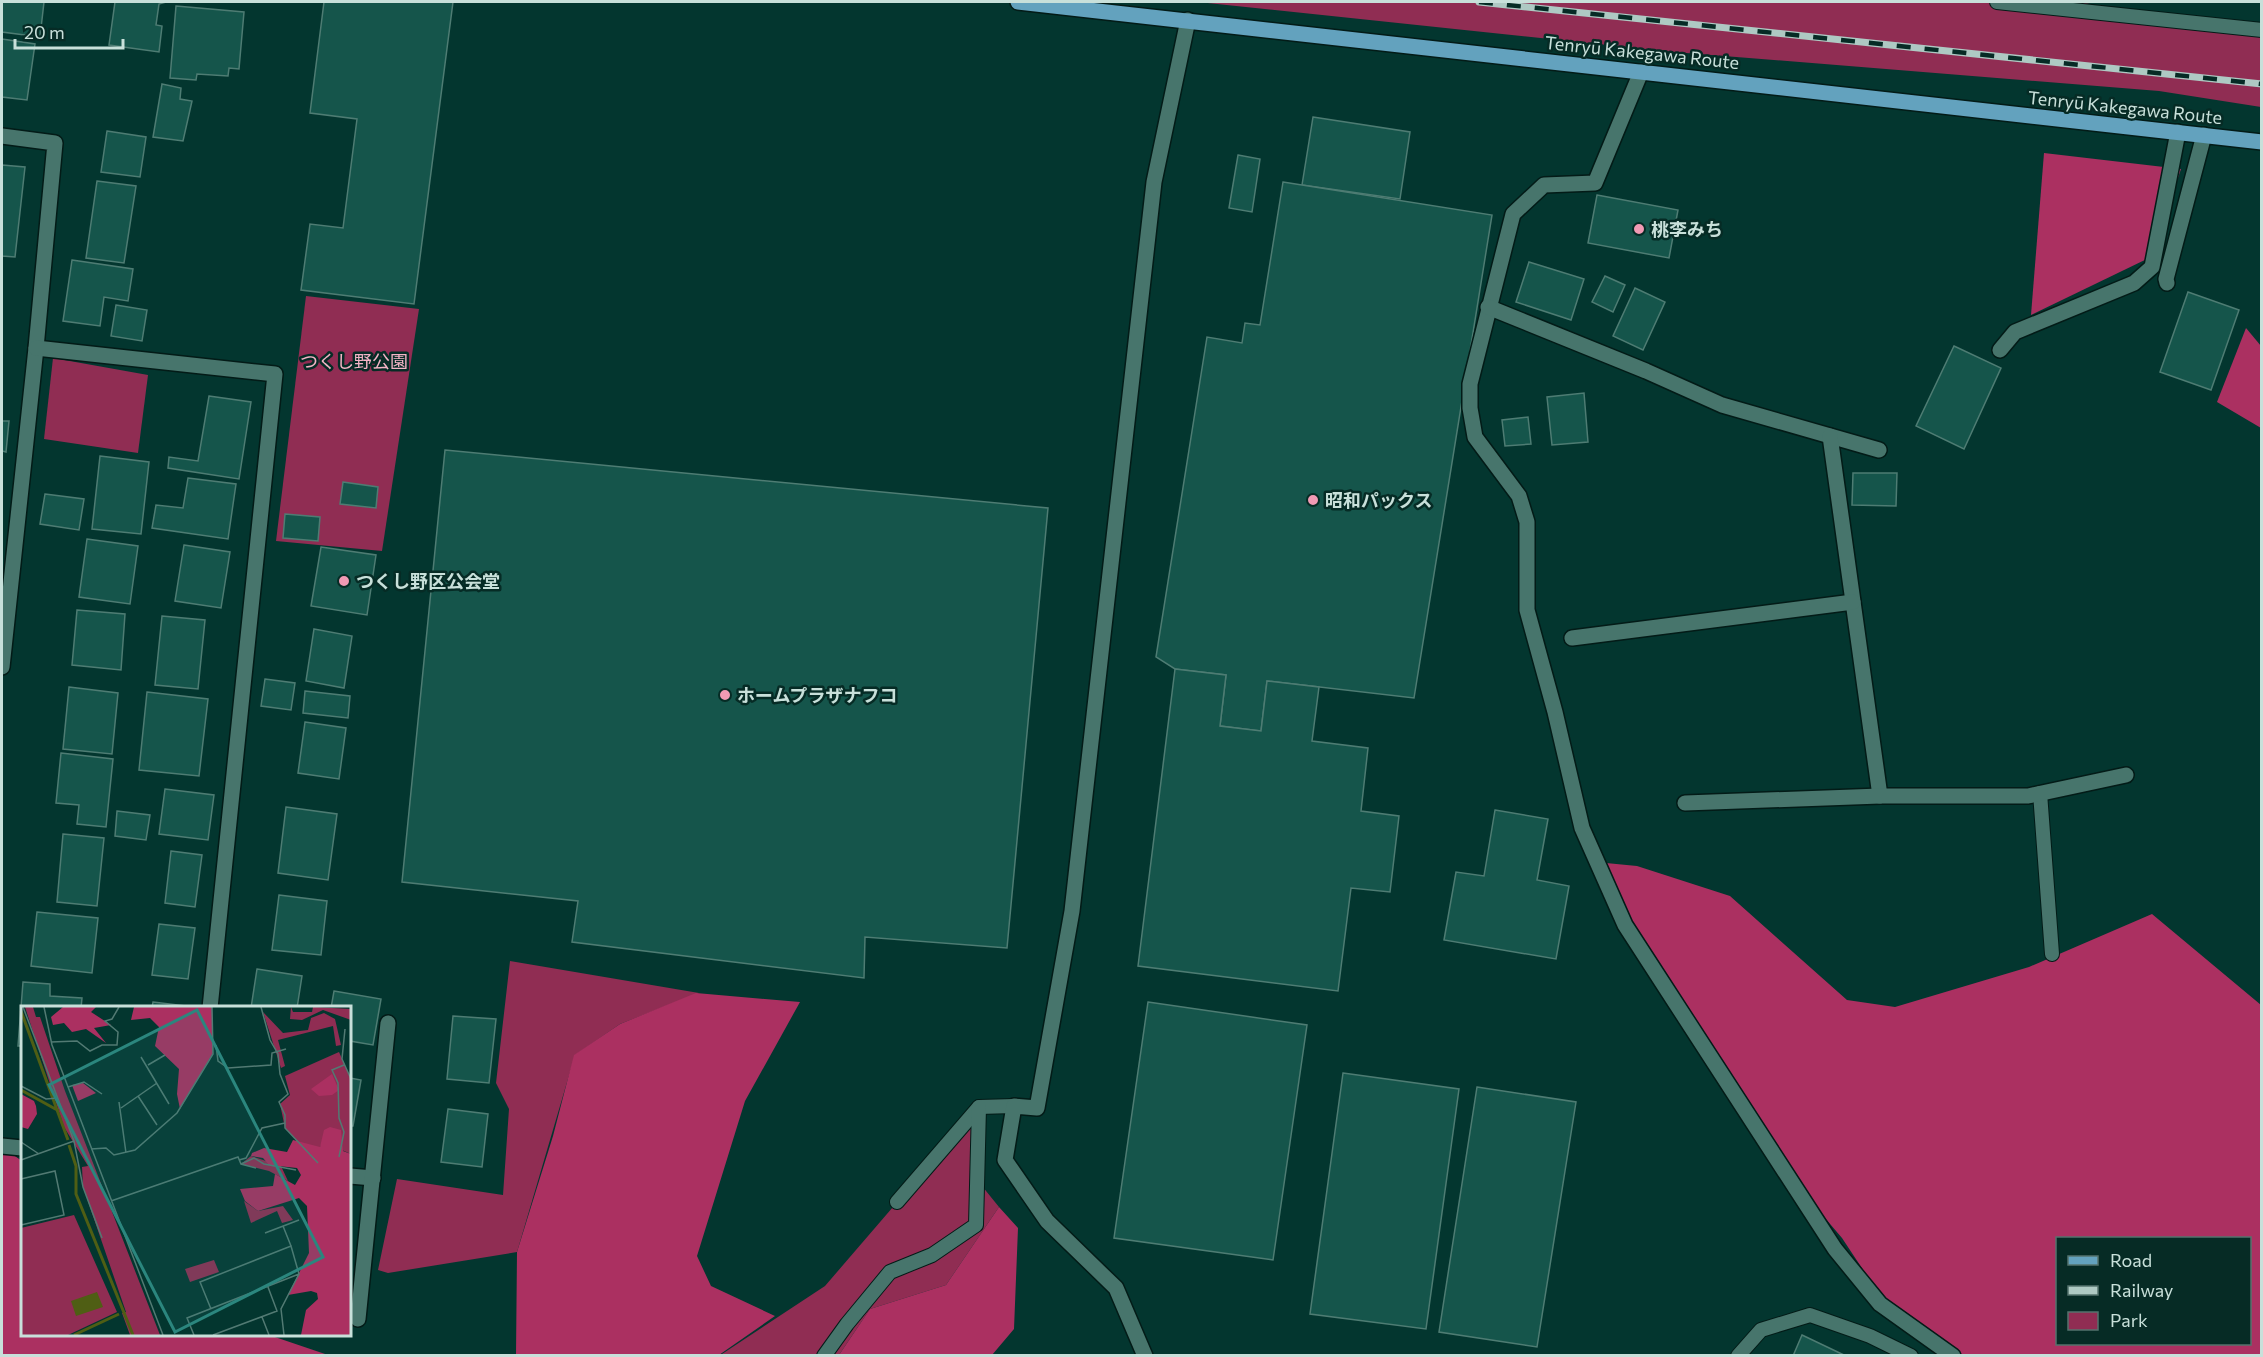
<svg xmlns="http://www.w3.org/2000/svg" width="2263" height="1357" viewBox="0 0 2263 1357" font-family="Commissioner,'Noto Sans JP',sans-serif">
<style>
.green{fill:#902d53}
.forest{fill:#ab3061;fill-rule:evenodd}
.building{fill:#15554b;stroke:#4e7c73;stroke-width:1.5}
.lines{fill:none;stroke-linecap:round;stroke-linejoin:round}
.service-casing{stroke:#031b17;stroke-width:16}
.minor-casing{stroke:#031b17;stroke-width:18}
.primary-casing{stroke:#031b17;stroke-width:18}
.service{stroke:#47756c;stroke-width:14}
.minor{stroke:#47756c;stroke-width:15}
.primary{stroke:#63a2be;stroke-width:15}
.rail-casing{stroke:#aec9c3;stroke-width:7}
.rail{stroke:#062b25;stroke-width:4.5;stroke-dasharray:14;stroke-linecap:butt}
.poi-dot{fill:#f19ab4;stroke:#062b25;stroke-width:2}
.labels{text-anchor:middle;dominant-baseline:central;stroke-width:5;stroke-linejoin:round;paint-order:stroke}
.street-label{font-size:18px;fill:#c8e0da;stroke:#062b25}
.poi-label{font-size:18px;font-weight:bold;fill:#c8e0da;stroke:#062b25;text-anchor:start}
.park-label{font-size:18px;fill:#f4b4c6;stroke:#062b25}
.inset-river{fill:none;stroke:#4f5e14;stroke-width:3}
.inset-road{fill:none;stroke:#527a73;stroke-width:1.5}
.view{fill:#2b867e;fill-opacity:0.15;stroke:#2b867e;stroke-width:3}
.inset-edge{fill:none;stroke:#c8e0da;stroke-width:3}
</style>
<rect width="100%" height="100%" fill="#03362f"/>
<g class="green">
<path d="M1198,2H2081L2139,16L2261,34V107L2159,91L1674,52Z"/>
<path d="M306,296L419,309L382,551L276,541Z"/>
<path d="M53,358L148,375L138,453L44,439Z"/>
<path d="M510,961L699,993L620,1024L575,1055L517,1252L388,1273L378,1270L397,1179L503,1195L509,1109L496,1083Z"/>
<path d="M979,1107L982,1186L999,1207L946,1285L870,1309L839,1355L719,1356L825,1286Z"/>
</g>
<g class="forest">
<path d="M2044,153L2181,169L2151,257L2031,315Z"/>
<path d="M2246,328L2261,346V428L2217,402Z"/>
<path d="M1606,863L1637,866L1730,896L1847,1000L1895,1007L2029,967L2152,914L2261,1005V1355H1957L1891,1312L1842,1238L1785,1171L1629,920ZM2058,1238H2250V1344H2058Z"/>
<path d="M696,993L800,1002L745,1101L697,1256L711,1286L775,1316L719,1355H516L517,1252L553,1136L574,1055L620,1024Z"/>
<path d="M2,1147L22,1161V1334L269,1335L328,1355H2Z"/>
<path d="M999,1207L1018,1228L1014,1329L992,1355H839L870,1309L946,1285Z"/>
</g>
<g class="building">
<path d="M2,2H44L40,37L2,32Z"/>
<path d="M115,2H166L159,4L156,25L162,26L159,52L109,45Z"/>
<path d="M324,2H453L414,304L301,290L310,224L343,228L357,119L310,113Z"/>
<path d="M176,6L244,12L239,69L229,68L228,76L197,74L196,80L170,78Z"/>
<path d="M2,39L35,44L27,100L2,97Z"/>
<path d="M162,84L181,88L180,99L192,101L183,141L153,137Z"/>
<path d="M1313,117L1410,132L1400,199L1302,185Z"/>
<path d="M107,131L146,137L140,177L101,172Z"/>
<path d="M1238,155L1260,159L1252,212L1229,208Z"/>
<path d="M2,165L25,167L15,257L2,256Z"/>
<path d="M97,181L136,186L124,263L86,258Z"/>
<path d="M1283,182L1492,215L1414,698L1267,681L1261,731L1220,726L1226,675L1175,669L1156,657L1207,337L1242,343L1245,323L1260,325Z"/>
<path d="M1597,195L1678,210L1669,258L1588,243Z"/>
<path d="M72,260L133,269L128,301L104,297L100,326L63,321Z"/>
<path d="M1529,262L1584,279L1571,320L1516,302Z"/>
<path d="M1605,276L1625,285L1613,312L1592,302Z"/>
<path d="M1635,288L1665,302L1643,350L1613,336Z"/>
<path d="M2188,292L2239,310L2211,390L2160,372Z"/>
<path d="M116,305L147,310L142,341L111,336Z"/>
<path d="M1954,346L2001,368L1964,449L1916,426Z"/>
<path d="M1584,393L1588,442L1552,445L1547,397Z"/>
<path d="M209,396L251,402L239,479L168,468L169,457L198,461Z"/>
<path d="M1528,417L1531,444L1505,446L1502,420Z"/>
<path d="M2,421H9L6,452L2,451Z"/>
<path d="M445,450L1048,508L1007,948L865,937L864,978L572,942L578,901L402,882Z"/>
<path d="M100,456L149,462L141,534L92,529Z"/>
<path d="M1853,473H1897L1896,506L1852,505Z"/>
<path d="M188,478L236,484L228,539L152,528L156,505L183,508Z"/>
<path d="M343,482L378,487L376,508L340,504Z"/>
<path d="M45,494L84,499L79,530L40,524Z"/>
<path d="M285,514L320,517L318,541L283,538Z"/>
<path d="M87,539L138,546L130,604L79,597Z"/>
<path d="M184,545L230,552L221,608L175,601Z"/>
<path d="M321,547L376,555L367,615L311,606Z"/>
<path d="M77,610L125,614L121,670L72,665Z"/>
<path d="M162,616L205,620L198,689L155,685Z"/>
<path d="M314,629L352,636L344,688L306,681Z"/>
<path d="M1175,669L1226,675L1220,726L1261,731L1267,681L1319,687L1312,741L1368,748L1361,811L1399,816L1390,892L1351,888L1338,991L1138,966Z"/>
<path d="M265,679L295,683L291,710L261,706Z"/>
<path d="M69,687L118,693L112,754L63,749Z"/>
<path d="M305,691L350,696L348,718L303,713Z"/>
<path d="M147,692L208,699L199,776L139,770Z"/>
<path d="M305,722L346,728L339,779L298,773Z"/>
<path d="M61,753L113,759L106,827L77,824L79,805L56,803Z"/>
<path d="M165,789L214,795L208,840L159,834Z"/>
<path d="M286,807L337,814L328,880L278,873Z"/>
<path d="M1495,810L1548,819L1537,880L1569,886L1556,959L1444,940L1456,872L1484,876Z"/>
<path d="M117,811L150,815L146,840L115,836Z"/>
<path d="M63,834L104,838L97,906L57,902Z"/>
<path d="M171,851L202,855L195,907L165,903Z"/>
<path d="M279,895L327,901L321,955L272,950Z"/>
<path d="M37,912L98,918L92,973L31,966Z"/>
<path d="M159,924L195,928L188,979L152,975Z"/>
<path d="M257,969L302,976L297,1008H251Z"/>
<path d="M23,982L50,984V996L82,998L81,1008H22V1046H18Z"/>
<path d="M334,991L381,999L373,1045L350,1041V1008H331Z"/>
<path d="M153,1002L187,1006L186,1008H152Z"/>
<path d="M1148,1002L1307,1025L1273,1260L1114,1238Z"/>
<path d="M453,1016L496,1019L489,1083L447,1079Z"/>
<path d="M1343,1073L1459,1089L1426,1329L1310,1314Z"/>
<path d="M350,1078L361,1080L353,1126H350Z"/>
<path d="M1477,1087L1576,1102L1537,1347L1439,1332Z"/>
<path d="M448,1109L488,1114L482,1167L441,1162Z"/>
<path d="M1802,1335L1846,1356H1793Z"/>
</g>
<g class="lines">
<defs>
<g id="service">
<path d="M1997,2L2262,30"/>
<path d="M2040,793L2052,954"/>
<path d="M897,1202L979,1107L1014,1106"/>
<path d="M824,1356L847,1324L890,1272L932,1255L976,1225L979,1107"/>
<path d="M1738,1356L1761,1330L1810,1315L1870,1336L1911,1356"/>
</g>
<g id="minor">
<path d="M1641,72L1595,183L1544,185L1513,214L1470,384V408L1475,437L1519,496L1527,522V610L1555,712L1582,828L1625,925L1835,1249L1880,1304L1953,1356"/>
<path d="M2,136L55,143L36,348L2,667"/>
<path d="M2167,283L2166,279L2204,135"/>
<path d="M1488,307L1646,371L1722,405L1879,450"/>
<path d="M36,348L275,374L210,1008"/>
<path d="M2000,350L2015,332L2134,283L2152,267L2178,132"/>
<path d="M1830,436L1880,796"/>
<path d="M1572,638L1853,602"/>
<path d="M1685,803L1880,796H2028L2126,775"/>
<path d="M2,1146L22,1148"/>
<path d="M350,1176L373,1178"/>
<path d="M358,1319L388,1023"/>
<path d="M1145,1356L1116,1288L1047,1221L1005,1160L1014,1106L1037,1108L1072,911L1154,182L1188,20"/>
</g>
<path id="primary" d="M1018,2L2262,142"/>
</defs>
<use href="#service" class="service-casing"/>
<use href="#minor" class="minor-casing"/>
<use href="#primary" class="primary-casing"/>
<use href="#service" class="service"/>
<use href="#minor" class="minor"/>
<use href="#primary" class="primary"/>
<defs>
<path id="rail" d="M1479,2L2262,84"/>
</defs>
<use href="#rail" class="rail-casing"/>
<use href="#rail" class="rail"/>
</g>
<g class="poi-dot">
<circle cx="1639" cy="229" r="6"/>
<circle cx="1313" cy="500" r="6"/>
<circle cx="344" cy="581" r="6"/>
<circle cx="725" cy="695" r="6"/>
</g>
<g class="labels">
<g class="street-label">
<text transform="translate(1642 52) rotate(6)">Tenryū Kakegawa Route</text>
<text transform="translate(2125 107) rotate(6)">Tenryū Kakegawa Route</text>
</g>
<g class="poi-label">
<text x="1651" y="229">桃李みち</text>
<text x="1325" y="500">昭和パックス</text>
<text x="356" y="581">つくし野区公会堂</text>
<text x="737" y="695">ホームプラザナフコ</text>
</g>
<g class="park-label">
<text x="354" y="361">つくし野公園</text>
</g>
</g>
<g transform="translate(21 1006)">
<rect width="330" height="330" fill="#03362f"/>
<path d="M4,1H12L15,11H19L44,85L139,329H109L101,307L105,306L62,181L61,161L67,160L43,121ZM270,1L272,6H291L292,1L330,3V14L302,4L281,14L269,13ZM242,6L262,27L287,24L290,12L303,7L314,13L320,39L315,40L312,20L257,34L264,60L260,62ZM318,46L330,73V148L302,136L299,141L284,143L264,122L259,98L269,89L264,70ZM230,150L260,160L267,175L248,165L220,158ZM223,195L237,205L262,200L272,214L261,217L256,205L230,217ZM53,209L96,306L47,329H0V222ZM193,254L198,266L169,276L164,263Z" fill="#902d53"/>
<path d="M42,1H75L70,6L90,19L73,22L85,37L65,23L51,26L43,17L32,19L30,11ZM113,1H191L192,47L159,103L156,88L158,63L134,40L138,21L129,12L110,14ZM311,68L318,84L311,89L298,90L290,83ZM62,77L75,87L57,95L51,79ZM0,88L13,95L15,100L16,108L7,123L0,121ZM309,121L320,124L322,145L330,148V329H280L285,304L297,293L296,287L290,285L267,289L288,247L286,200L278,192L237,205L224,195L219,183L252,180L254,168L274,179L280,169L276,162L248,159L242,152L230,150L231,147L243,142L266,146L272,134L299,141L303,124Z" fill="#ab3061"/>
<path d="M76,286L82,301L55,310L50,295Z" fill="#4f5e14"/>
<path class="inset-river" d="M0,5L47,134M0,84L38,105M48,139L55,160V188L112,329M53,329L98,308"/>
<path class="inset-road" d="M2,1L53,135L62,181L81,232M23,1L31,39L142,329M240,1L249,34L257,48L259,68L267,88L258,96L264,109V122L297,157M324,23L321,53L330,73M30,36L56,35L69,45L81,39H96L97,26L84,15L91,13L98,1M195,39L197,55L207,62L250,59L251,47L265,43M120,51L148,98M127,59L144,49M0,80L25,93L37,92M47,81L63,76L81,88M117,90L136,119M98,96L105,147M100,102L136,77M0,136L18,148M70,143L85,142L93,149L114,144L156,107L192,48L191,1M318,151L323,126L318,112L317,77L311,64L323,59M0,154L53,135M218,154L225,152L241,122L264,117M220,158L233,152L243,158L275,164M0,173L34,165L43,209L0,219M90,195L217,151L220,158L235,162M262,220L270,240M244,227L278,214M241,311L248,329M173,329L166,312L278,268L270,240L179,276L190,303M192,329L256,305L247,281M263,329L260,303L278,268"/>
<path class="view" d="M176,4L302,251L154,326L28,79Z"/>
<rect width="330" height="330" class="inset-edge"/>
</g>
<rect width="2263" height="1357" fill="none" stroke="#c8e0da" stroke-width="6"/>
<rect x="2056" y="1237" width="195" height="108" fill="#062b25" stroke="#54736d" stroke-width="1.5"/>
<rect x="2068" y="1256" width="30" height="9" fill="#63a2be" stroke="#54736d" stroke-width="1.5"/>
<text x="2110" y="1267" font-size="18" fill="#c8e0da">Road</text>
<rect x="2068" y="1286" width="30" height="9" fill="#aec9c3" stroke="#54736d" stroke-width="1.5"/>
<text x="2110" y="1297" font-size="18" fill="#c8e0da">Railway</text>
<rect x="2068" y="1312" width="30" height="18" fill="#902d53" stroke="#54736d" stroke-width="1.5"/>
<text x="2110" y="1327" font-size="18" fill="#c8e0da">Park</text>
<path d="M15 39v9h108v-9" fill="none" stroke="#c8e0da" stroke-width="3"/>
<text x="24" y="39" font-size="18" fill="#c8e0da" stroke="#062b25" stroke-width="4.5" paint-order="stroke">20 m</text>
</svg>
